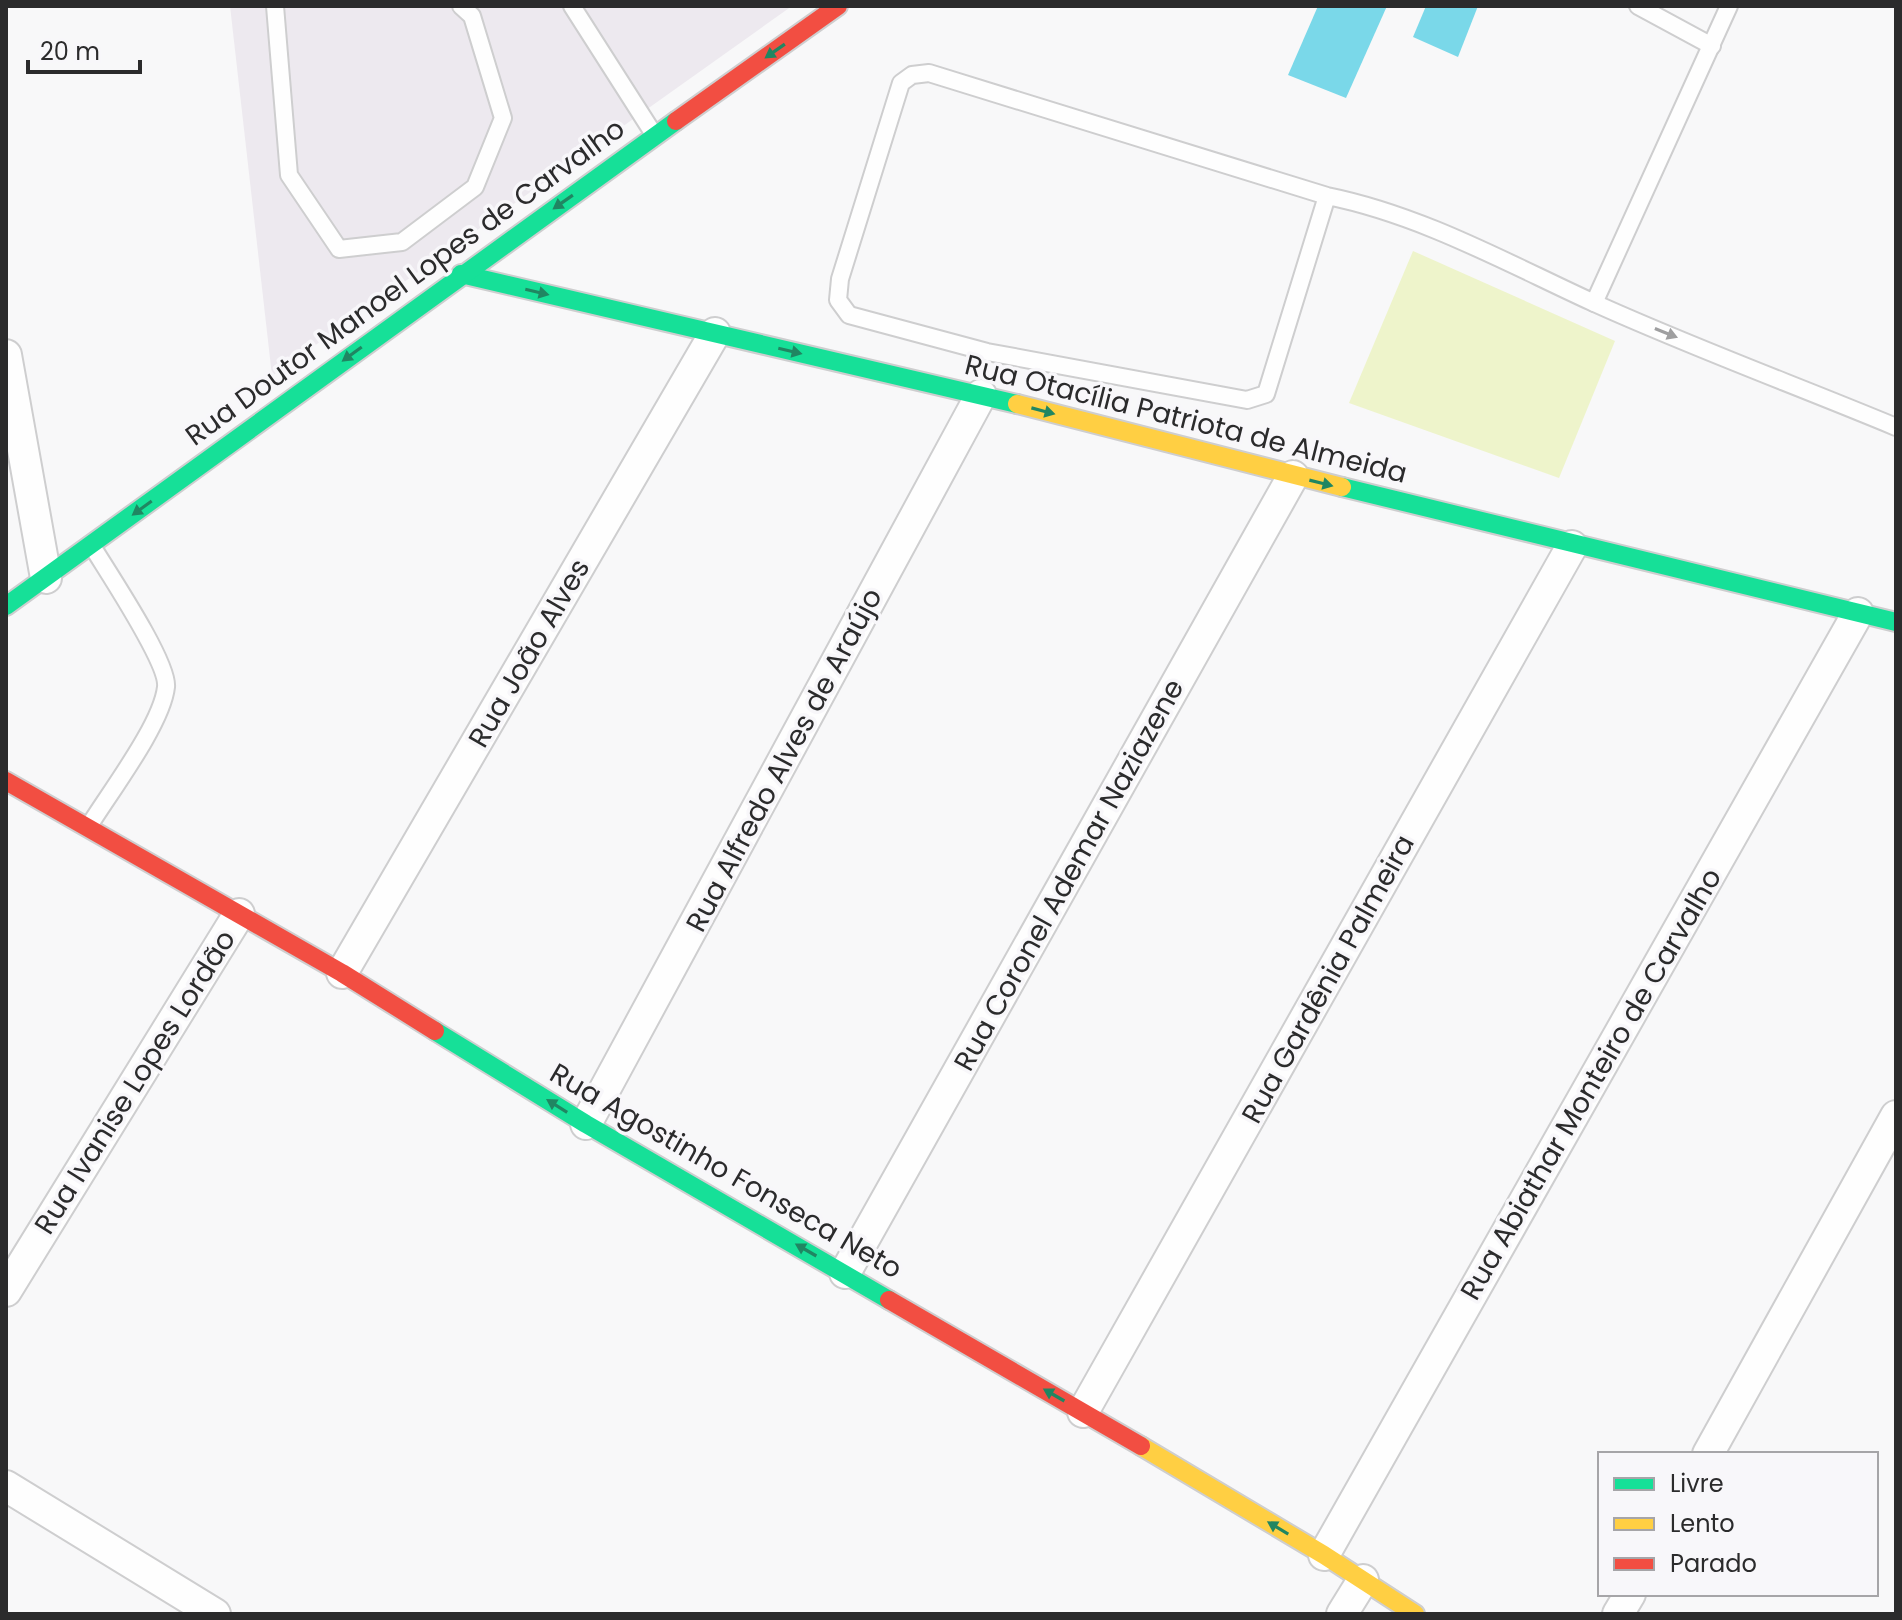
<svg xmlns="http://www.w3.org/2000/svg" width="1902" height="1620" viewBox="0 0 1902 1620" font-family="Poppins,sans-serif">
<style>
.built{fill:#ede9ef}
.green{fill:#eef4cb}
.water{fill:#7ad8e9}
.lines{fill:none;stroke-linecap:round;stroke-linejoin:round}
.lane-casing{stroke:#cececf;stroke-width:20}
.street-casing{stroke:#cececf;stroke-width:34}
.fast-casing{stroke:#cececf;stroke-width:22}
.slow-casing{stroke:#cececf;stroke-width:22}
.jam-casing{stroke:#cececf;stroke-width:22}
.lane{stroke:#fefefe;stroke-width:16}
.street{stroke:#fefefe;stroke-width:30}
.fast{stroke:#16e098;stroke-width:18}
.slow{stroke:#ffcf43;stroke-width:18}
.jam{stroke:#f24e42;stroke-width:18}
.oneway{fill:#208662}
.oneway2{fill:#9f9fa0}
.labels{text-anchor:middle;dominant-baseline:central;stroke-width:7;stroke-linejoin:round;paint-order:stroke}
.street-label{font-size:28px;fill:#2b2b2c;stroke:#f8f7fa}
</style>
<rect width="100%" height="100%" fill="#f8f8f9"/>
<path class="built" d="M230,6H792L272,376Z"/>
<path class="green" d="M1413,251L1615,341L1559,478L1349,403Z"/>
<g class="water">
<path d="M1318,6H1387L1346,98L1288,75Z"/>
<path d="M1426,6H1478L1458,57L1413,37Z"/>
</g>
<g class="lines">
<defs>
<g id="lane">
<path d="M275,6L289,175L339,249L402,242L475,187L503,118L472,16L461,6"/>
<path d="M572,6L655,136"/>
<path d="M1638,6L1712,46"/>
<path d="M1327,196L1266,394L1247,400L987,352L849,315L838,300L840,279L901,83L912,75L929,73L1327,196C1421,215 1505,262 1592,302C1691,347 1795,385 1896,427"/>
<path d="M1594,303L1729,6"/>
<path d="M89,826C110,792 162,724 166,687C169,663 107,571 92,546"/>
</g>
<g id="street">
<path d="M6,355L46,578"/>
<path d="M342,973L715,333"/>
<path d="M586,1124L981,395"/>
<path d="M845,1273L1293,476"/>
<path d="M6,1291L239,914"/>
<path d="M1083,1412L1572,546"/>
<path d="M1708,1454L1896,1116"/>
<path d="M6,1486L215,1614"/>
<path d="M1324,1555L1858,613"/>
<path d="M1342,1614L1363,1580"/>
<path d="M1618,1614L1630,1594"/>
</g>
<g id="fast">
<path d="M461,274L1017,404"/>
<path d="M1342,487L1896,622"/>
<path d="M6,606L676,121"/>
<path d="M435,1031L586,1124L889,1300"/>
</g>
<g id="slow">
<path d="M1017,404L1342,487"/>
<path d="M1141,1446L1324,1555L1415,1614"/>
</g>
<g id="jam">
<path d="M676,121L838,6"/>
<path d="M6,781L342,973L435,1031"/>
<path d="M889,1300L1141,1446"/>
</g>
</defs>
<use href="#lane" class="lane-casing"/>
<use href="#street" class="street-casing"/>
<use href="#fast" class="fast-casing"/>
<use href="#slow" class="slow-casing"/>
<use href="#jam" class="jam-casing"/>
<use href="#lane" class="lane"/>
<use href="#street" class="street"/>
<use href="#fast" class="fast"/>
<use href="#slow" class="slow"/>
<use href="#jam" class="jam"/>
</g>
<defs><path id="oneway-solid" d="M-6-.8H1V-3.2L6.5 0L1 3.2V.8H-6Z" transform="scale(2)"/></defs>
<g class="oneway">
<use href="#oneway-solid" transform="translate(775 51) rotate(145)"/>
<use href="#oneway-solid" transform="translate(563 202) rotate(145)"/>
<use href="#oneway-solid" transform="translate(537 292) rotate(13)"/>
<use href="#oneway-solid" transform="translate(790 351) rotate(13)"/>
<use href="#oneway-solid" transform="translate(352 354) rotate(144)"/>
<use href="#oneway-solid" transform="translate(1043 411) rotate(15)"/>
<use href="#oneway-solid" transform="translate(1321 483) rotate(14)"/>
<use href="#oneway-solid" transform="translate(142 508) rotate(144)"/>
<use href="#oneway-solid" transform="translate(557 1106) rotate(-148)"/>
<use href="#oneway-solid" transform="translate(806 1250) rotate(-150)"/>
<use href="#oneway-solid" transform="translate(1054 1395) rotate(-150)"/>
<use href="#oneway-solid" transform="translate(1278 1528) rotate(-149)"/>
</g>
<use class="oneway2" href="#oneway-solid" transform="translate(1666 333) rotate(22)"/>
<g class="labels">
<g class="street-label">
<text transform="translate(405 282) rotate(-36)">Rua Doutor Manoel Lopes de Carvalho</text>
<text transform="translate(1186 419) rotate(14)">Rua Otacília Patriota de Almeida</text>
<text transform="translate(529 653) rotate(-60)">Rua João Alves</text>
<text transform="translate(784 760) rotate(-62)">Rua Alfredo Alves de Araújo</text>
<text transform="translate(1069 875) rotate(-61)">Rua Coronel Ademar Naziazene</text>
<text transform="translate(1328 979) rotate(-61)">Rua Gardênia Palmeira</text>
<text transform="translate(135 1082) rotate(-58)">Rua Ivanise Lopes Lordão</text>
<text transform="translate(1591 1084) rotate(-60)">Rua Abiathar Monteiro de Carvalho</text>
<text transform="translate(726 1171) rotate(30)">Rua Agostinho Fonseca Neto</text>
</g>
</g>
<rect width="1902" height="1620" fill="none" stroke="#2b2b2c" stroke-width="16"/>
<rect x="1598" y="1452" width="280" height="144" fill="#f8f7fa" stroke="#a6a5a8" stroke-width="2"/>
<rect x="1614" y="1478" width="40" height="12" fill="#16e098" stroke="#a6a5a8" stroke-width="2"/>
<text x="1670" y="1492" font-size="24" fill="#2b2b2c">Livre</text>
<rect x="1614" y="1518" width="40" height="12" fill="#ffcf43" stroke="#a6a5a8" stroke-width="2"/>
<text x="1670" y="1532" font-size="24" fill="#2b2b2c">Lento</text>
<rect x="1614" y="1558" width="40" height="12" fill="#f24e42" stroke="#a6a5a8" stroke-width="2"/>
<text x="1670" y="1572" font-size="24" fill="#2b2b2c">Parado</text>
<path d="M28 60v12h112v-12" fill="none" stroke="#2b2b2c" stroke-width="4"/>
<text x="40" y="60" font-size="24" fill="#2b2b2c" stroke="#f8f7fa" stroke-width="6" paint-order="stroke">20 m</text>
</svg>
